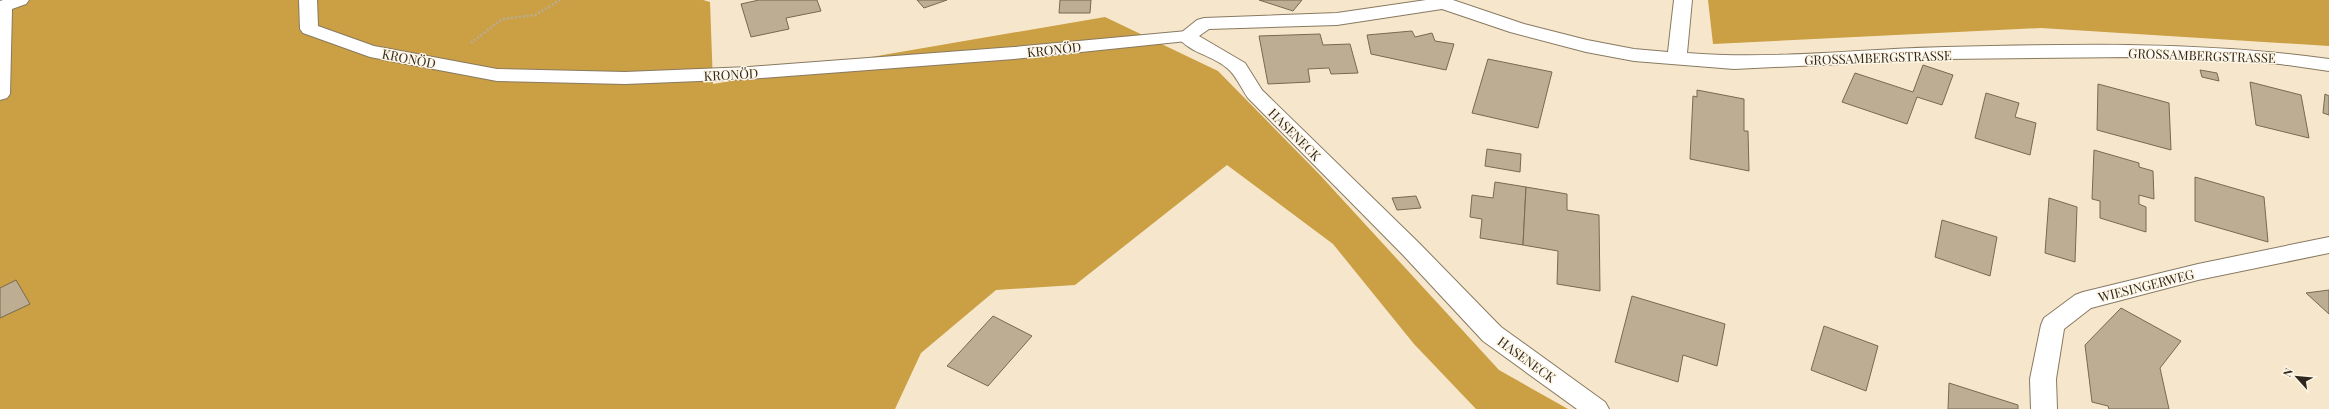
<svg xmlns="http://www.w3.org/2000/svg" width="2329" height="409" viewBox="0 0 2329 409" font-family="'Playfair Display',serif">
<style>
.forest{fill:#cb9f43}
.building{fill:#bcad93;stroke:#776a52}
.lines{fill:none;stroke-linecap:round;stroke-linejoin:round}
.lane-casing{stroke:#887a61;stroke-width:2}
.street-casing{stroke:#887a61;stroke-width:2}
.path{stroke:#b8ac96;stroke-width:2.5;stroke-dasharray:2 2;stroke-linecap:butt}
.lane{fill:#fff;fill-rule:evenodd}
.street{fill:#fff;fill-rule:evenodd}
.labels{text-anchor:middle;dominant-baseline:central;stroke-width:3;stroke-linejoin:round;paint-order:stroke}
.street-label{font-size:13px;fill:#2d271d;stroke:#fef5e5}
</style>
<rect width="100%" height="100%" fill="#f6e7cc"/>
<g class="forest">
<path d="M0,0H703L710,2L713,84L1105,17L1218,71L1319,174L1499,370L1568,409H1476L1414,344L1333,244L1227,165L1075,285L996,290L921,353L895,409H0Z"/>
<path d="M1708,0H2329V46L2041,28L1713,44Z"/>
</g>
<g class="building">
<path d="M759,0H817L821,11L786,18L789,29L751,37L741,4Z"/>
<path d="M917,0H947L924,8Z"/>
<path d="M1060,0H1091L1090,13H1059Z"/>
<path d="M1259,0H1302L1293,11Z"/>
<path d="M1412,31L1415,37L1432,33L1435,41L1454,44L1446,70L1371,54L1367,35Z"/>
<path d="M1320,34L1323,45L1350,44L1358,73L1331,74L1329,68L1308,69L1310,82L1268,84L1259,36Z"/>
<path d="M1488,59L1552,72L1538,128L1472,113Z"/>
<path d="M1923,65L1953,75L1942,105L1917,97L1907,124L1842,102L1855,73L1913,92Z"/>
<path d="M2200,70L2217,73L2219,81L2202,77Z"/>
<path d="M2250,82L2301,95L2309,138L2256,125Z"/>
<path d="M2098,84L2169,103L2171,150L2097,130Z"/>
<path d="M1697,90L1744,99V131H1748L1749,171L1690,159L1693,96L1697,97Z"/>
<path d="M1986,93L2019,103L2015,117L2036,123L2030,155L1975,138Z"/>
<path d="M2325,94L2329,96V115L2323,113Z"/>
<path d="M1487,149L1521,154L1520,172L1485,166Z"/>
<path d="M2094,150L2139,163V167L2153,171L2154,199L2139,195V204L2146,207V232L2100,218V201L2092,199Z"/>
<path d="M2195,177L2264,197L2268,242L2195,221Z"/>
<path d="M1495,182L1526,187L1523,245L1480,238L1482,219L1470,217L1472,195L1493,198Z"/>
<path d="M1526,187L1567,194V210L1599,215L1600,291L1557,284L1558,251L1523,245Z"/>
<path d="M1416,196L1421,208L1397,210L1392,198Z"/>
<path d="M2049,198L2077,207L2075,262L2045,253Z"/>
<path d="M1942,220L1997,237L1990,276L1935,257Z"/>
<path d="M16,280L30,304L0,318V288Z"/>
<path d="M2329,290V314L2306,293Z"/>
<path d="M1632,296L1725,324L1717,366L1683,355L1678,382L1615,362Z"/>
<path d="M2121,308L2181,341L2160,368L2169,409H2109L2108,406L2092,402L2085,345Z"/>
<path d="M993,316L1032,336L988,386L947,366Z"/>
<path d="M1824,326L1878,346L1866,391L1811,370Z"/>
<path d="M1949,383L2018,405V409H1948Z"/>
</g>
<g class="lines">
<defs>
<g id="lane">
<path d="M3,0H29L26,4L12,9L10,94L7,98L0,100V1Z"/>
<path d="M299,0H317L318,26L374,46L497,69L625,72L749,67L1014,47L1187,31L1193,32L1196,36L1193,40L1187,41L1014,59L749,79L625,84L497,81L370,57L303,33L300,29Z"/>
</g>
<g id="street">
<path d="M1426,0H1453L1524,24L1587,40L1634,49L1668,52L1674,0H1692L1687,53C1773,60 1859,49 1945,47C2073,44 2202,41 2329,59V71L2280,64L2215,59L2132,57L1945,59L1734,69L1634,61L1586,52L1510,32L1442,9L1337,25L1209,29L1199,36L1245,63L1262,90L1419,243L1501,327L1605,402L1609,409H1577L1483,341L1403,255L1248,98C1241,88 1236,75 1227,68C1212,55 1189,53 1177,36L1197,20L1204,18L1337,13Z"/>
<path d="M2329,237V253L2198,280L2091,308L2064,329L2056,379L2057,409H2031L2030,379L2041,325L2044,318L2075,295L2083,292L2198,264Z"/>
</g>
</defs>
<use href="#lane" class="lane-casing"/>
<use href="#street" class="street-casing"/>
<path class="path" d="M471,43L502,19L535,15L560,0"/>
<use href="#lane" class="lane"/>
<use href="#street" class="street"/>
</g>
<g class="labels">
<g class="street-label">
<text transform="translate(1054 49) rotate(-6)">KRONÖD</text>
<text transform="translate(2202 55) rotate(2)">GROSSAMBERGSTRASSE</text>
<text transform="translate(1878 57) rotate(-2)">GROSSAMBERGSTRASSE</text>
<text transform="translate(409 58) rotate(11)">KRONÖD</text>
<text transform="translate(731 74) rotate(-3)">KRONÖD</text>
<text transform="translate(1295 134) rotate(45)">HASENECK</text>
<text transform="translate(2146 285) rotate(-14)">WIESINGERWEG</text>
<text transform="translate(1527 359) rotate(36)">HASENECK</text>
</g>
</g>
<g transform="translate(2297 377) rotate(297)" stroke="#fef5e5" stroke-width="3" paint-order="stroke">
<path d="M0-3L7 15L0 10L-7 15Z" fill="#2d271d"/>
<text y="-6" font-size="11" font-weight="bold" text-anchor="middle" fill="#2d271d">N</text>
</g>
</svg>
